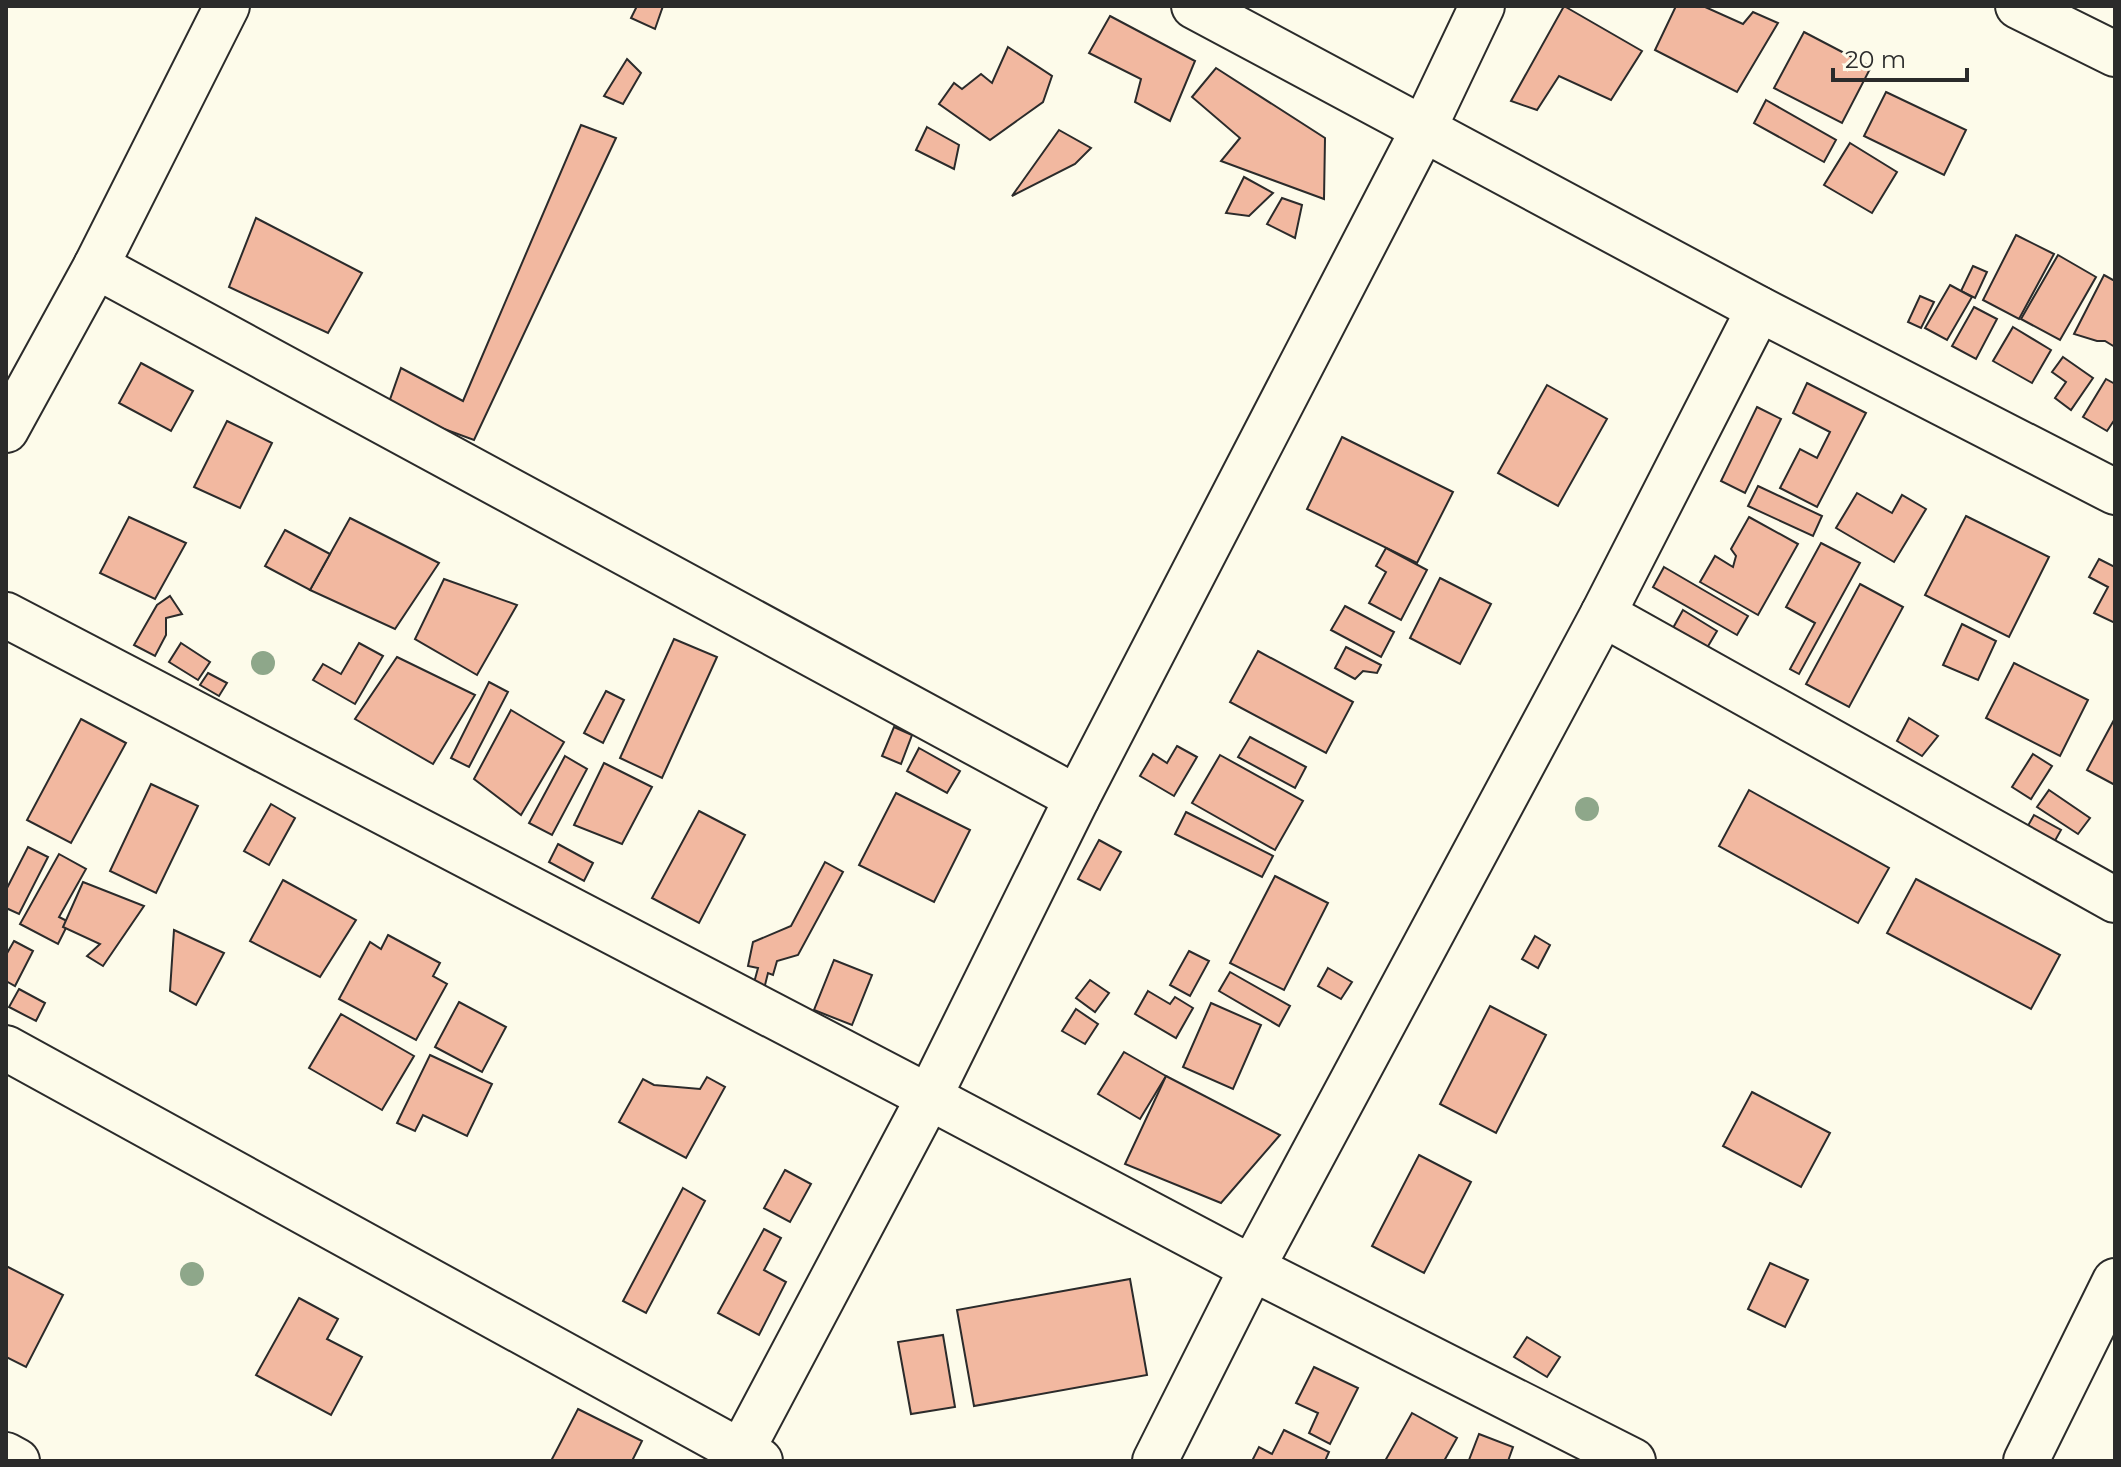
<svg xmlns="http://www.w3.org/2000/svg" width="2121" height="1467" viewBox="0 0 2121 1467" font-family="Montserrat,sans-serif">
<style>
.building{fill:#f2b8a0;stroke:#2b2b2b;stroke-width:2}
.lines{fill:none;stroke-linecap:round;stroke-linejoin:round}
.minor-casing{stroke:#2b2b2b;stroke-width:48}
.minor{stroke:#fdfbea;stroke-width:44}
.tree{fill:#8ea78a}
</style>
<rect width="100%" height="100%" fill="#fdfbea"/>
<g class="building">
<path d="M637,6H663L655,29L631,18Z"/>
<path d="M1564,6L1642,51L1611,100L1559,76L1537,110L1511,101Z"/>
<path d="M1676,6H1703L1743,24L1753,12L1778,23L1737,92L1655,50Z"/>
<path d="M1110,16L1195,61L1170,121L1135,102L1141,79L1089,53Z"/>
<path d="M1804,32L1871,67L1842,123L1774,88Z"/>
<path d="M1008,47L1052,76L1043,102L990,140L939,104L954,83L962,89L981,74L992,83Z"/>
<path d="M627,59L641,73L623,104L604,96Z"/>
<path d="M1216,68L1325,138L1324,199L1221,161L1240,138L1192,97Z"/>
<path d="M1886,92L1966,130L1944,175L1864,136Z"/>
<path d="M1766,100L1836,140L1824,162L1754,123Z"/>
<path d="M581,125L616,138L474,440L387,408L401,368L463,401Z"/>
<path d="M927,127L959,145L954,169L916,150Z"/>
<path d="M1059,130L1091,148L1075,164L1012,196Z"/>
<path d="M1850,143L1897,172L1872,213L1824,185Z"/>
<path d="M1244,177L1273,193L1249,216L1226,213Z"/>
<path d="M1282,198L1302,205L1295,238L1267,224Z"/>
<path d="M256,218L362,273L328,333L229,287Z"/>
<path d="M2016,235L2054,254L2019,319L1983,300Z"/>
<path d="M2058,255L2096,277L2060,340L2021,319Z"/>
<path d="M1973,266L1987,272L1975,298L1961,291Z"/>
<path d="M2104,275L2115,281V347L2105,341H2097L2074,334Z"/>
<path d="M1950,285L1972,297L1947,340L1925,328Z"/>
<path d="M1920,296L1934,302L1921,328L1908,322Z"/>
<path d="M1974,307L1997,319L1976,359L1952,346Z"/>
<path d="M2013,327L2051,350L2032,383L1993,361Z"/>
<path d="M2063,357L2093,378L2071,410L2055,398L2066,382L2052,372Z"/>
<path d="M141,363L193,391L171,431L119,403Z"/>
<path d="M2106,379L2115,384V419L2107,431L2083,417Z"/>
<path d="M1807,383L1866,413L1817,507L1780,488L1800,449L1817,458L1830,432L1793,413Z"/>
<path d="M1547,385L1607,419L1558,506L1498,473Z"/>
<path d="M1757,407L1781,419L1745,493L1721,481Z"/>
<path d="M227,421L272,443L240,508L194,487Z"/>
<path d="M1342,437L1453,492L1417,563L1307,509Z"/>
<path d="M1758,486L1822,516L1813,536L1748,506Z"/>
<path d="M1857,493L1892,513L1902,495L1926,509L1894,562L1836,528Z"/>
<path d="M1966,516L2049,557L2009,637L1925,595Z"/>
<path d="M129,517L186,543L155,599L100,573Z"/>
<path d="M1749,517L1798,544L1758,615L1700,582L1715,556L1733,567L1736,556L1731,549Z"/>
<path d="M350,518L439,563L395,629L310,590Z"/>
<path d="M285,530L330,554L310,590L265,566Z"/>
<path d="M1821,543L1860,563L1799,674L1790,669L1815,623L1786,607Z"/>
<path d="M1386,548L1427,570L1401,620L1369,603L1386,572L1376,566Z"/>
<path d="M2099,559L2115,567V623L2094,613L2108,587L2089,577Z"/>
<path d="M1664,567L1748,616L1737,635L1653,587Z"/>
<path d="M1440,578L1491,604L1460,664L1410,638Z"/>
<path d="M444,579L517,605L477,675L415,639Z"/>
<path d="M1860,584L1903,607L1849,707L1806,684Z"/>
<path d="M170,596L182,614L166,618V635L155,656L134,645L157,605Z"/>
<path d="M1345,606L1394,632L1381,657L1331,630Z"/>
<path d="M1683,610L1717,631L1707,648L1673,628Z"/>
<path d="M1962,624L1996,641L1978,680L1943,665Z"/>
<path d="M674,639L717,657L662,778L620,758Z"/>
<path d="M181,643L210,662L198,680L169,662Z"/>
<path d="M359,643L383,656L355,704L313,680L323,664L341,674Z"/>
<path d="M1346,647L1381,665L1377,673L1363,671L1355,679L1335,668Z"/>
<path d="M1258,651L1353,702L1326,753L1230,702Z"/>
<path d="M397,657L475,695L433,764L355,719Z"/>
<path d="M2014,663L2088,700L2060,756L1986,718Z"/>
<path d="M208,673L227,683L219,696L200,685Z"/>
<path d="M489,682L508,692L469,767L451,758Z"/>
<path d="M606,691L624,700L603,743L584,733Z"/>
<path d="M511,710L564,742L521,815L474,779Z"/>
<path d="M1909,718L1938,736L1922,756L1897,741Z"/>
<path d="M2115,718V785L2087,770Z"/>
<path d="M81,719L126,743L71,843L27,820Z"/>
<path d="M894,727L912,735L901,764L882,756Z"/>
<path d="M1250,737L1306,767L1295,788L1238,757Z"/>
<path d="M1177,746L1197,757L1174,796L1140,776L1153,754L1167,763Z"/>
<path d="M919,748L960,771L947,793L907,771Z"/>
<path d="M2033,754L2052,766L2031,799L2012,787Z"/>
<path d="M1220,755L1303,801L1275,850L1192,803Z"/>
<path d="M565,756L587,769L552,835L529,823Z"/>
<path d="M604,763L652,787L622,844L574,825Z"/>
<path d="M151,784L198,806L156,893L110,871Z"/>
<path d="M1749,790L1889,868L1858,923L1719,846Z"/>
<path d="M2049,790L2090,818L2078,834L2037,807Z"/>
<path d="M896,793L970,830L934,902L859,865Z"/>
<path d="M271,804L295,818L269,865L244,851Z"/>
<path d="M699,811L745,835L699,923L652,898Z"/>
<path d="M1186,812L1273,856L1262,877L1175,834Z"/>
<path d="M2034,815L2061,830L2052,846L2025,831Z"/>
<path d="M1099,840L1121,852L1100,890L1078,879Z"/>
<path d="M558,844L593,863L584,881L549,862Z"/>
<path d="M28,847L48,857L19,914L6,908V890Z"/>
<path d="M59,854L86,869L59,917L69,922L58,944L20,924Z"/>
<path d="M825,862L843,872L798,955L777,961L773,975L768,973L763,993L752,990L758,968L748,966L753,942L791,926Z"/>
<path d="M1275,876L1328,903L1284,990L1230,963Z"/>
<path d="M1916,879L2060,955L2031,1009L1887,933Z"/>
<path d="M283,880L356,920L320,977L250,941Z"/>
<path d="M83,882L144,906L103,966L87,956L100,944L63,927Z"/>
<path d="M174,930L224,953L196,1005L170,991Z"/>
<path d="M388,935L440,963L433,976L447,984L416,1040L339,999L370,942L381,949Z"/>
<path d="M1535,936L1550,945L1538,968L1522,959Z"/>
<path d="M14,941L33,951L15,986L6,981V955Z"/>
<path d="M1189,951L1209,961L1190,996L1170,985Z"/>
<path d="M834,960L872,975L852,1025L814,1010Z"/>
<path d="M1328,968L1352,982L1341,999L1318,986Z"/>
<path d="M1230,972L1290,1006L1279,1026L1219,991Z"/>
<path d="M1090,980L1109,993L1095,1012L1076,998Z"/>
<path d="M19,989L45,1003L36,1021L9,1007Z"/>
<path d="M1148,991L1170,1004L1175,997L1193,1008L1176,1038L1135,1014Z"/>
<path d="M459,1002L506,1027L482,1072L435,1047Z"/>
<path d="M1211,1003L1261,1025L1233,1089L1183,1067Z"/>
<path d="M1490,1006L1546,1035L1496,1133L1440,1104Z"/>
<path d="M1076,1009L1098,1024L1085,1044L1062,1031Z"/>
<path d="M341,1014L414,1056L382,1110L309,1068Z"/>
<path d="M1124,1052L1166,1076L1140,1119L1098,1094Z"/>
<path d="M430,1055L492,1084L467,1136L423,1115L415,1131L397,1123Z"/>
<path d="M1166,1076L1280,1135L1221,1203L1125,1164Z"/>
<path d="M707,1077L725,1087L686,1158L619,1122L643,1079L654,1085L700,1089Z"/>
<path d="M1752,1092L1830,1133L1801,1187L1723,1146Z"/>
<path d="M1419,1155L1471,1182L1424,1273L1372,1246Z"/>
<path d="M785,1170L811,1184L790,1222L764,1208Z"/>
<path d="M683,1188L705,1201L646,1313L623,1301Z"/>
<path d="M764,1229L781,1238L764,1270L786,1282L759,1335L718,1313Z"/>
<path d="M1770,1263L1808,1280L1785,1327L1748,1309Z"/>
<path d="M6,1266L63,1295L26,1367L6,1357Z"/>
<path d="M1130,1279L1147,1375L974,1406L957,1310Z"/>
<path d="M299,1298L338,1319L327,1339L362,1357L331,1415L256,1375Z"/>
<path d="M943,1335L955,1407L911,1414L898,1342Z"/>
<path d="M1527,1337L1560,1357L1547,1377L1514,1357Z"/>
<path d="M1314,1367L1358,1388L1330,1444L1309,1433L1318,1413L1296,1403Z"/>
<path d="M578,1409L642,1441L632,1461H551Z"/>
<path d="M1412,1413L1457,1438L1444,1461H1385Z"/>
<path d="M1284,1430L1329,1452L1325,1461H1252L1259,1447L1272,1454Z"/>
<path d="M1479,1434L1513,1447L1508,1461L1469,1460Z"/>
</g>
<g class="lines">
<defs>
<g id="minor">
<path d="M1194,6L1759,309L2115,492"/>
<path d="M2018,6L2115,54"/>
<path d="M96,266L1077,798"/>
<path d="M6,430L96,266L227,6"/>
<path d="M1603,614L2115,900"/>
<path d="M6,615L929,1097L1252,1268L1155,1461"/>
<path d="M6,1048L741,1452L760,1461"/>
<path d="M6,1455L17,1461"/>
<path d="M736,1461L929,1097L1077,798L1423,130L1482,6"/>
<path d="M1633,1461L1252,1268L1603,614L1759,309"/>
<path d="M2026,1461L2115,1281"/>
</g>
</defs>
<use href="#minor" class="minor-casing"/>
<use href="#minor" class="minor"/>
</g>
<g class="tree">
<circle cx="263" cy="663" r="12"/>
<circle cx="1587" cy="809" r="12"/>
<circle cx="192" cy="1274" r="12"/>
</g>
<rect width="2121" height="1467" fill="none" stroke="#2b2b2b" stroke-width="16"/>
<path d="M1833 68v12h134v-12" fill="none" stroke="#2b2b2b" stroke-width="4"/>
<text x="1845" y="68" font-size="24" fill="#2b2b2b" stroke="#fdfbea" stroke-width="6" paint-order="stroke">20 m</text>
</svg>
